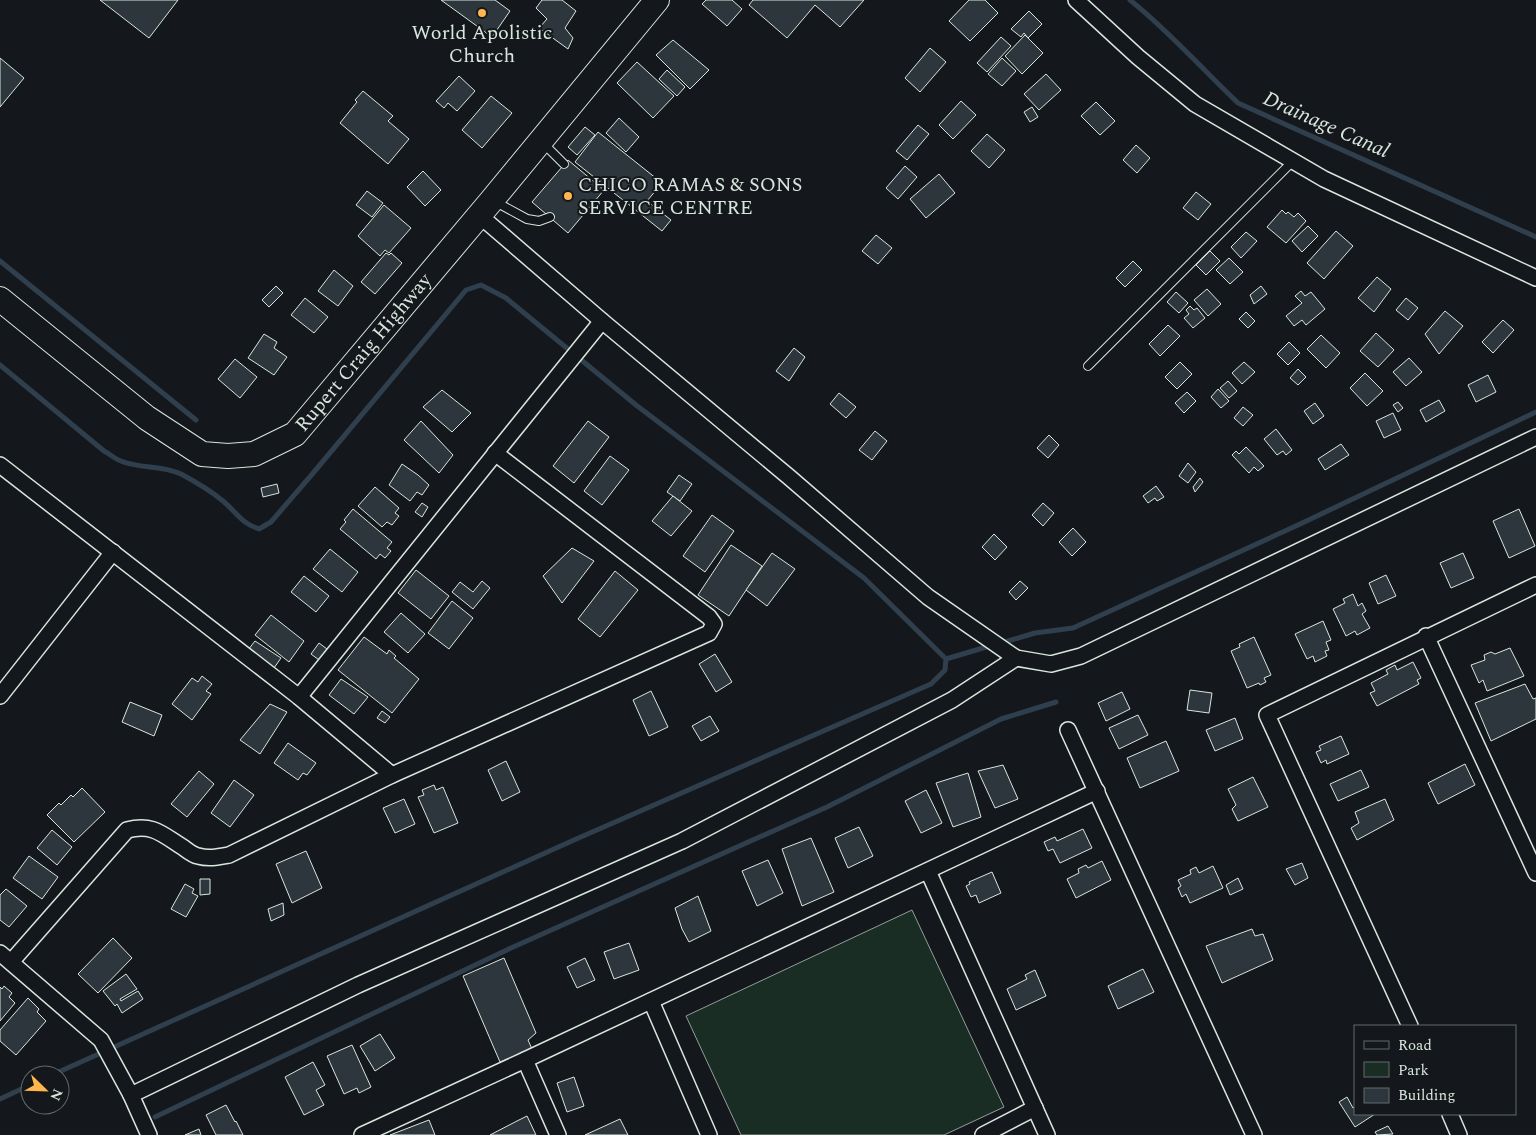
<svg xmlns="http://www.w3.org/2000/svg" width="1536" height="1135" viewBox="0 0 1536 1135" font-family="Spectral,serif">
<style>
.green{fill:#1a2d24;stroke:#939e99}
.lines{fill:none;stroke-linecap:round;stroke-linejoin:round}
.stream{stroke:#2f3f4d;stroke-width:5}
.building{fill:#2c363c;stroke:#d8e6dc}
.service-casing{stroke:#d8e6dc;stroke-width:10}
.minor-casing{stroke:#d8e6dc;stroke-width:18}
.primary-casing{stroke:#d8e6dc;stroke-width:26}
.service{stroke:#14181c;stroke-width:8}
.minor{stroke:#14181c;stroke-width:15}
.primary{stroke:#14181c;stroke-width:24}
.poi-dot{fill:#ffb74d;stroke:#14181c;stroke-width:2}
.labels{text-anchor:middle;dominant-baseline:central;stroke-width:4;stroke-linejoin:round;paint-order:stroke}
.poi-label{font-size:20px;fill:#d8e6dc;stroke:#14181c}
.street-label{font-size:20px;fill:#d8e6dc;stroke:#14181c}
.water-label{font-size:21px;font-style:italic;fill:#d8e6dc;stroke:#14181c}
</style>
<rect width="100%" height="100%" fill="#14181c"/>
<path class="green" d="M912,910L1004,1107L944,1135H741L686,1016Z"/>
<g class="lines">
<g class="stream">
<path d="M1130,0C1169,31 1202,69 1238,103L1536,237"/>
<path d="M0,261L196,420"/>
<path d="M0,365L104,451C110,454 115,459 121,461C140,469 162,465 181,474C196,482 211,491 223,501C237,513 241,523 259,529L271,522L314,472L466,290L481,285L506,298L636,405L864,578L946,659L945,670L931,684L574,840L52,1075"/>
<path d="M1001,643L1035,633L1073,628L1298,525L1536,412"/>
<path d="M946,659L993,645"/>
<path d="M0,1099L30,1085"/>
<path d="M155,1117L511,948L827,807L1001,719L1056,702"/>
</g>
</g>
<g class="building">
<path d="M100,0H178L149,38Z"/>
<path d="M441,0H495L510,11L492,37Z"/>
<path d="M542,0H562L576,11L565,28L573,38L568,49L539,28L547,19L536,8Z"/>
<path d="M706,0H732L742,9L727,26L702,4Z"/>
<path d="M753,0H864L840,27L815,5L787,38L749,5Z"/>
<path d="M969,0H985L998,13L970,41L949,21Z"/>
<path d="M1029,11L1042,24L1028,38L1024,33L1021,37L1011,29Z"/>
<path d="M1025,35L1043,53L1022,74L1005,56Z"/>
<path d="M1001,37L1011,46L987,72L977,63Z"/>
<path d="M673,40L709,70L690,89L656,55Z"/>
<path d="M930,48L946,62L920,92L905,78Z"/>
<path d="M0,58L24,78L0,107Z"/>
<path d="M1002,58L1016,71L1002,86L988,74Z"/>
<path d="M637,62L674,96L653,118L617,83Z"/>
<path d="M667,70L685,87L677,96L659,79Z"/>
<path d="M1046,74L1061,90L1039,110L1024,94Z"/>
<path d="M459,76L475,91L457,111L448,103L444,108L436,101Z"/>
<path d="M363,91L393,116L388,121L409,139L388,164L340,123L357,102L355,100Z"/>
<path d="M491,96L512,113L482,148L462,130Z"/>
<path d="M961,101L976,115L953,139L939,125Z"/>
<path d="M1096,102L1115,121L1100,135L1081,116Z"/>
<path d="M1032,107L1038,117L1030,122L1024,112Z"/>
<path d="M619,118L639,137L626,152L606,133Z"/>
<path d="M918,125L929,134L907,160L896,151Z"/>
<path d="M585,127L595,135L577,155L568,147Z"/>
<path d="M598,132L662,183L647,201L671,220L662,231L575,162Z"/>
<path d="M987,134L1005,150L989,168L971,151Z"/>
<path d="M1136,145L1150,158L1137,173L1123,160Z"/>
<path d="M568,160L604,190L568,233L532,202Z"/>
<path d="M905,166L917,177L898,199L886,188Z"/>
<path d="M423,171L441,190L425,206L407,187Z"/>
<path d="M939,174L955,193L926,218L910,199Z"/>
<path d="M367,191L383,203L372,217L356,205Z"/>
<path d="M1196,192L1211,204L1198,220L1183,208Z"/>
<path d="M384,205L411,228L389,253L385,250L380,256L358,236Z"/>
<path d="M1282,210L1286,214L1288,212L1294,217L1298,213L1306,221L1286,243L1267,227Z"/>
<path d="M1308,226L1318,236L1302,252L1292,241Z"/>
<path d="M1336,231L1353,246L1324,279L1307,263Z"/>
<path d="M1246,232L1257,241L1241,258L1231,247Z"/>
<path d="M876,235L892,248L878,264L862,251Z"/>
<path d="M1210,251L1220,261L1206,275L1196,265Z"/>
<path d="M386,253L389,255L391,253L402,263L375,294L361,282Z"/>
<path d="M1229,258L1243,272L1230,284L1216,270Z"/>
<path d="M1133,261L1142,270L1125,287L1116,278Z"/>
<path d="M334,270L353,286L338,306L318,291Z"/>
<path d="M1377,277L1391,289L1374,312L1358,298Z"/>
<path d="M276,286L283,293L269,307L262,300Z"/>
<path d="M1261,286L1267,294L1254,304L1250,295Z"/>
<path d="M1207,289L1221,304L1208,316L1194,300Z"/>
<path d="M1301,291L1305,296L1311,292L1325,309L1306,325L1302,320L1294,326L1286,316L1302,303L1295,296Z"/>
<path d="M1176,292L1188,303L1179,313L1167,302Z"/>
<path d="M305,298L328,317L314,333L291,315Z"/>
<path d="M1406,298L1418,308L1408,320L1396,310Z"/>
<path d="M1190,306L1194,310L1197,308L1205,318L1193,328L1184,318L1189,314L1186,310Z"/>
<path d="M1445,311L1463,326L1439,354L1425,334Z"/>
<path d="M1246,312L1255,321L1248,328L1239,319Z"/>
<path d="M1503,320L1514,330L1493,353L1482,342Z"/>
<path d="M1168,325L1180,336L1160,356L1149,344Z"/>
<path d="M1376,333L1394,350L1378,367L1360,351Z"/>
<path d="M264,334L277,342L274,348L287,357L274,375L248,358Z"/>
<path d="M1321,335L1340,353L1326,368L1307,349Z"/>
<path d="M1289,342L1300,353L1288,365L1277,354Z"/>
<path d="M794,348L805,357L789,381L776,371Z"/>
<path d="M1409,358L1422,372L1406,386L1393,372Z"/>
<path d="M235,359L257,377L240,398L218,379Z"/>
<path d="M1180,362L1192,374L1177,389L1165,377Z"/>
<path d="M1244,362L1255,372L1242,384L1232,373Z"/>
<path d="M1298,369L1306,377L1298,385L1290,378Z"/>
<path d="M1365,373L1383,391L1367,406L1350,388Z"/>
<path d="M1488,375L1496,392L1476,402L1468,385Z"/>
<path d="M1228,381L1237,391L1229,398L1220,388Z"/>
<path d="M1218,389L1229,401L1221,408L1211,397Z"/>
<path d="M442,390L471,413L452,432L423,407Z"/>
<path d="M1187,392L1196,401L1184,413L1175,403Z"/>
<path d="M839,393L856,407L846,418L830,404Z"/>
<path d="M1439,400L1445,411L1426,422L1420,410Z"/>
<path d="M1398,402L1403,408L1398,412L1393,405Z"/>
<path d="M1315,403L1324,416L1313,424L1304,411Z"/>
<path d="M1243,407L1253,415L1243,426L1234,418Z"/>
<path d="M1393,413L1401,430L1384,438L1376,421Z"/>
<path d="M421,421L453,455L439,473L404,440Z"/>
<path d="M588,421L609,437L574,483L553,466Z"/>
<path d="M1276,429L1292,450L1286,455L1283,451L1277,455L1264,439Z"/>
<path d="M875,431L887,441L872,460L859,450Z"/>
<path d="M1049,435L1059,445L1048,458L1037,448Z"/>
<path d="M1341,444L1349,455L1325,470L1318,459Z"/>
<path d="M1246,447L1264,466L1258,471L1254,467L1249,473L1232,455L1236,451L1239,454Z"/>
<path d="M610,456L629,470L602,505L584,491Z"/>
<path d="M1188,463L1196,472L1188,483L1179,476Z"/>
<path d="M402,464L418,475L429,485L422,495L417,492L410,501L389,485Z"/>
<path d="M679,475L692,484L680,501L667,492Z"/>
<path d="M1200,478L1203,482L1195,492L1193,487Z"/>
<path d="M277,484L279,493L263,497L261,488Z"/>
<path d="M1156,486L1164,497L1157,501L1155,498L1148,503L1143,496Z"/>
<path d="M375,487L399,508L395,513L399,516L392,525L387,522L382,527L358,506Z"/>
<path d="M673,496L692,511L671,536L652,521Z"/>
<path d="M422,503L428,507L422,517L415,512Z"/>
<path d="M1043,503L1054,513L1043,526L1032,515Z"/>
<path d="M353,509L392,542L387,548L391,551L385,558L380,554L376,559L340,529L346,522L344,520Z"/>
<path d="M1519,509L1535,546L1509,558L1493,521Z"/>
<path d="M712,515L734,531L705,572L683,556Z"/>
<path d="M1073,528L1086,542L1072,556L1059,542Z"/>
<path d="M994,534L1007,547L995,560L982,547Z"/>
<path d="M731,545L762,566L729,616L698,595Z"/>
<path d="M572,548L594,561L562,603L543,576Z"/>
<path d="M330,549L358,572L342,592L313,569Z"/>
<path d="M772,553L795,569L767,606L746,590Z"/>
<path d="M1463,553L1474,578L1451,588L1440,563Z"/>
<path d="M416,570L449,596L431,619L398,593Z"/>
<path d="M615,571L638,590L600,637L578,619Z"/>
<path d="M1386,575L1396,596L1378,604L1369,583Z"/>
<path d="M304,576L329,596L316,612L291,592Z"/>
<path d="M482,581L490,588L473,609L452,592L460,582L473,592Z"/>
<path d="M1020,581L1028,588L1016,600L1009,592Z"/>
<path d="M1353,594L1358,606L1362,603L1366,611L1362,614L1370,628L1357,635L1355,631L1346,636L1333,609L1345,603L1343,599Z"/>
<path d="M452,601L473,618L449,649L428,633Z"/>
<path d="M401,613L425,634L408,653L384,632Z"/>
<path d="M271,615L304,641L289,662L255,635Z"/>
<path d="M1323,621L1331,640L1326,642L1329,650L1325,651L1327,656L1315,662L1313,656L1307,659L1295,634Z"/>
<path d="M364,637L387,654L389,650L396,656L394,658L419,679L392,713L338,670Z"/>
<path d="M1254,637L1271,675L1264,678L1266,682L1260,685L1259,683L1247,688L1231,651L1240,647L1239,644Z"/>
<path d="M255,641L281,658L274,668L248,650Z"/>
<path d="M319,643L327,649L319,660L311,654Z"/>
<path d="M1510,648L1524,676L1487,691L1483,680L1479,683L1471,665L1485,660L1484,655L1491,652L1495,654Z"/>
<path d="M715,654L732,682L716,692L699,664Z"/>
<path d="M1413,662L1421,678L1417,680L1419,684L1377,706L1370,693L1375,691L1371,683L1388,674L1386,670L1395,665L1397,670Z"/>
<path d="M202,676L212,684L206,691L211,694L192,720L172,704L192,678L198,682Z"/>
<path d="M341,679L368,697L354,714L329,695Z"/>
<path d="M1525,684L1533,699L1536,698V719L1491,741L1475,703Z"/>
<path d="M1190,690L1212,693L1209,713L1187,710Z"/>
<path d="M651,691L668,727L649,736L633,700Z"/>
<path d="M1122,692L1130,709L1106,721L1098,703Z"/>
<path d="M130,702L162,715L154,736L122,722Z"/>
<path d="M270,704L287,712L260,754L240,740Z"/>
<path d="M382,711L390,717L385,723L377,718Z"/>
<path d="M1138,715L1148,735L1119,749L1109,728Z"/>
<path d="M710,716L719,731L701,741L692,726Z"/>
<path d="M1235,718L1243,739L1215,751L1206,730Z"/>
<path d="M1341,736L1349,754L1327,764L1326,760L1321,763L1316,752L1321,750L1319,746Z"/>
<path d="M1166,741L1179,771L1140,788L1127,758Z"/>
<path d="M288,743L316,763L307,775L303,773L298,780L274,763Z"/>
<path d="M506,761L520,792L502,801L488,770Z"/>
<path d="M1465,764L1475,785L1438,804L1428,783Z"/>
<path d="M1003,765L1018,799L995,808L978,771Z"/>
<path d="M1361,770L1369,787L1338,801L1330,784Z"/>
<path d="M199,771L214,784L187,817L171,804Z"/>
<path d="M968,773L981,817L953,827L936,783Z"/>
<path d="M1253,777L1268,807L1238,821L1232,809L1236,805L1228,789Z"/>
<path d="M234,780L254,795L230,827L211,813Z"/>
<path d="M434,785L436,790L443,787L458,823L434,833L418,797L424,795L422,790Z"/>
<path d="M82,788L105,812L74,842L47,815L59,803L61,805L71,795L73,797Z"/>
<path d="M926,790L942,823L921,833L905,801Z"/>
<path d="M404,799L415,824L395,833L383,808Z"/>
<path d="M1385,799L1394,820L1357,840L1351,828L1359,823L1355,812Z"/>
<path d="M859,827L873,856L848,868L835,838Z"/>
<path d="M1083,829L1092,848L1060,863L1053,849L1048,851L1044,842L1055,837L1057,841Z"/>
<path d="M52,830L72,847L57,865L37,848Z"/>
<path d="M811,838L834,892L802,906L782,849Z"/>
<path d="M306,851L322,888L292,903L276,864Z"/>
<path d="M29,856L58,877L42,899L13,878Z"/>
<path d="M768,860L783,893L757,906L742,871Z"/>
<path d="M1102,861L1111,880L1076,898L1067,879L1079,873L1078,869L1086,865L1088,868Z"/>
<path d="M1302,863L1308,878L1295,885L1286,869Z"/>
<path d="M1213,866L1223,888L1190,903L1186,894L1182,897L1178,888L1181,886L1178,880L1191,874L1190,870L1196,867L1199,873Z"/>
<path d="M992,872L1001,893L979,903L976,895L971,897L966,886L970,884L969,882Z"/>
<path d="M1238,878L1243,889L1230,895L1226,885Z"/>
<path d="M200,879H210V894L200,895Z"/>
<path d="M185,884L194,889L192,893L198,896L186,917L171,909Z"/>
<path d="M6,889L27,906L9,927L0,920V895Z"/>
<path d="M698,896L711,931L689,942L682,929L675,908Z"/>
<path d="M283,903L284,915L271,921L268,909Z"/>
<path d="M1252,929L1255,936L1263,934L1273,960L1222,983L1206,946Z"/>
<path d="M113,938L132,958L98,993L78,974Z"/>
<path d="M629,943L639,970L614,979L604,952Z"/>
<path d="M504,958L536,1033L528,1040L532,1049L500,1062L463,976Z"/>
<path d="M585,958L595,980L577,988L567,967Z"/>
<path d="M1143,969L1154,992L1118,1009L1108,986Z"/>
<path d="M1035,970L1046,996L1016,1010L1007,989L1027,979L1025,975Z"/>
<path d="M126,974L137,989L120,999L121,1001L138,991L143,999L122,1013L117,1004L115,1006L103,991Z"/>
<path d="M4,986L12,993L9,997L15,1003L0,1021V987L2,989Z"/>
<path d="M28,998L39,1009L37,1012L46,1021L16,1055L0,1041V1030Z"/>
<path d="M380,1034L395,1058L375,1071L360,1046Z"/>
<path d="M352,1045L371,1087L359,1093L357,1088L344,1094L327,1056Z"/>
<path d="M313,1062L325,1085L316,1090L324,1105L304,1115L285,1077Z"/>
<path d="M574,1077L584,1106L567,1112L557,1083Z"/>
<path d="M1347,1097L1353,1108L1355,1107V1114H1375L1355,1127L1339,1102Z"/>
<path d="M226,1105L235,1122L236,1121L243,1135H216L206,1115Z"/>
<path d="M527,1116L536,1135H490L517,1121Z"/>
<path d="M620,1119L628,1135H585Z"/>
<path d="M429,1120L435,1135H390Z"/>
<path d="M1388,1126L1393,1134L1377,1135L1375,1132Z"/>
<path d="M199,1129L201,1135H185Z"/>
</g>
<g class="lines">
<defs>
<g id="service">
<path d="M542,142L564,164"/>
<path d="M494,201L527,219L539,221L550,217"/>
<path d="M1088,366L1293,161"/>
</g>
<g id="minor">
<path d="M1076,0L1138,57L1195,104L1324,179L1536,278"/>
<path d="M479,215L602,321L789,477L928,597L1016,658L1051,664L1081,656L1536,437"/>
<path d="M0,465L299,697L392,775"/>
<path d="M1426,636L1536,873"/>
<path d="M0,696L113,552"/>
<path d="M299,697L602,321"/>
<path d="M1068,730L1254,1135"/>
<path d="M928,871L1047,1135"/>
<path d="M0,953L101,1040L131,1095L149,1135"/>
<path d="M11,962L127,830C153,823 163,835 184,848C188,851 193,855 198,856C209,859 218,857 229,855L392,775L709,633L714,624L709,617L495,453"/>
<path d="M651,1001L709,1135"/>
<path d="M1410,1026L1267,715L1536,585"/>
<path d="M525,1060L558,1135"/>
<path d="M131,1095L358,985L682,841L952,700L1016,658"/>
<path d="M1450,1114L1459,1135"/>
<path d="M362,1135L525,1060L1097,791"/>
<path d="M983,1135L1035,1108"/>
</g>
<g id="primary">
<path id="s1" d="M0,299L147,418L202,454L228,456L254,454L295,434L492,200L657,0"/>
</g>
</defs>
<use href="#service" class="service-casing"/>
<use href="#minor" class="minor-casing"/>
<use href="#primary" class="primary-casing"/>
<use href="#service" class="service"/>
<use href="#minor" class="minor"/>
<use href="#primary" class="primary"/>
</g>
<g class="poi-dot">
<circle cx="482" cy="13" r="5"/>
<circle cx="568" cy="196" r="5"/>
</g>
<g class="labels">
<g class="poi-label">
<text x="482" y="33">World Apolistic<tspan x="482" dy="23">Church</tspan></text>
<text x="578" y="185" text-anchor="start">CHICO RAMAS &amp; SONS<tspan x="578" dy="23">SERVICE CENTRE</tspan></text>
</g>
<g class="street-label">
<text stroke="none"><textPath href="#s1" startOffset="459">Rupert Craig Highway</textPath></text>
</g>
<g class="water-label">
<text transform="translate(1326 125) rotate(24)">Drainage Canal</text>
</g>
</g>
<rect x="1354" y="1025" width="162" height="90" fill="#14181c" stroke="#626a69"/>
<rect x="1364" y="1041" width="25" height="8" fill="#14181c" stroke="#626a69"/>
<text x="1398" y="1050" font-size="15" fill="#d8e6dc">Road</text>
<rect x="1364" y="1062" width="25" height="15" fill="#1a2d24" stroke="#626a69"/>
<text x="1398" y="1075" font-size="15" fill="#d8e6dc">Park</text>
<rect x="1364" y="1088" width="25" height="15" fill="#2c363c" stroke="#626a69"/>
<text x="1398" y="1100" font-size="15" fill="#d8e6dc">Building</text>
<g transform="translate(45 1090) rotate(113)"><circle r="24" fill="#14181c" stroke="#626a69"/>
<path d="M0-4L9 19L0 12L-9 19Z" fill="#ffb74d"/>
<text y="-8" font-size="14" font-weight="bold" text-anchor="middle" fill="#d8e6dc">N</text>
</g>
</svg>
